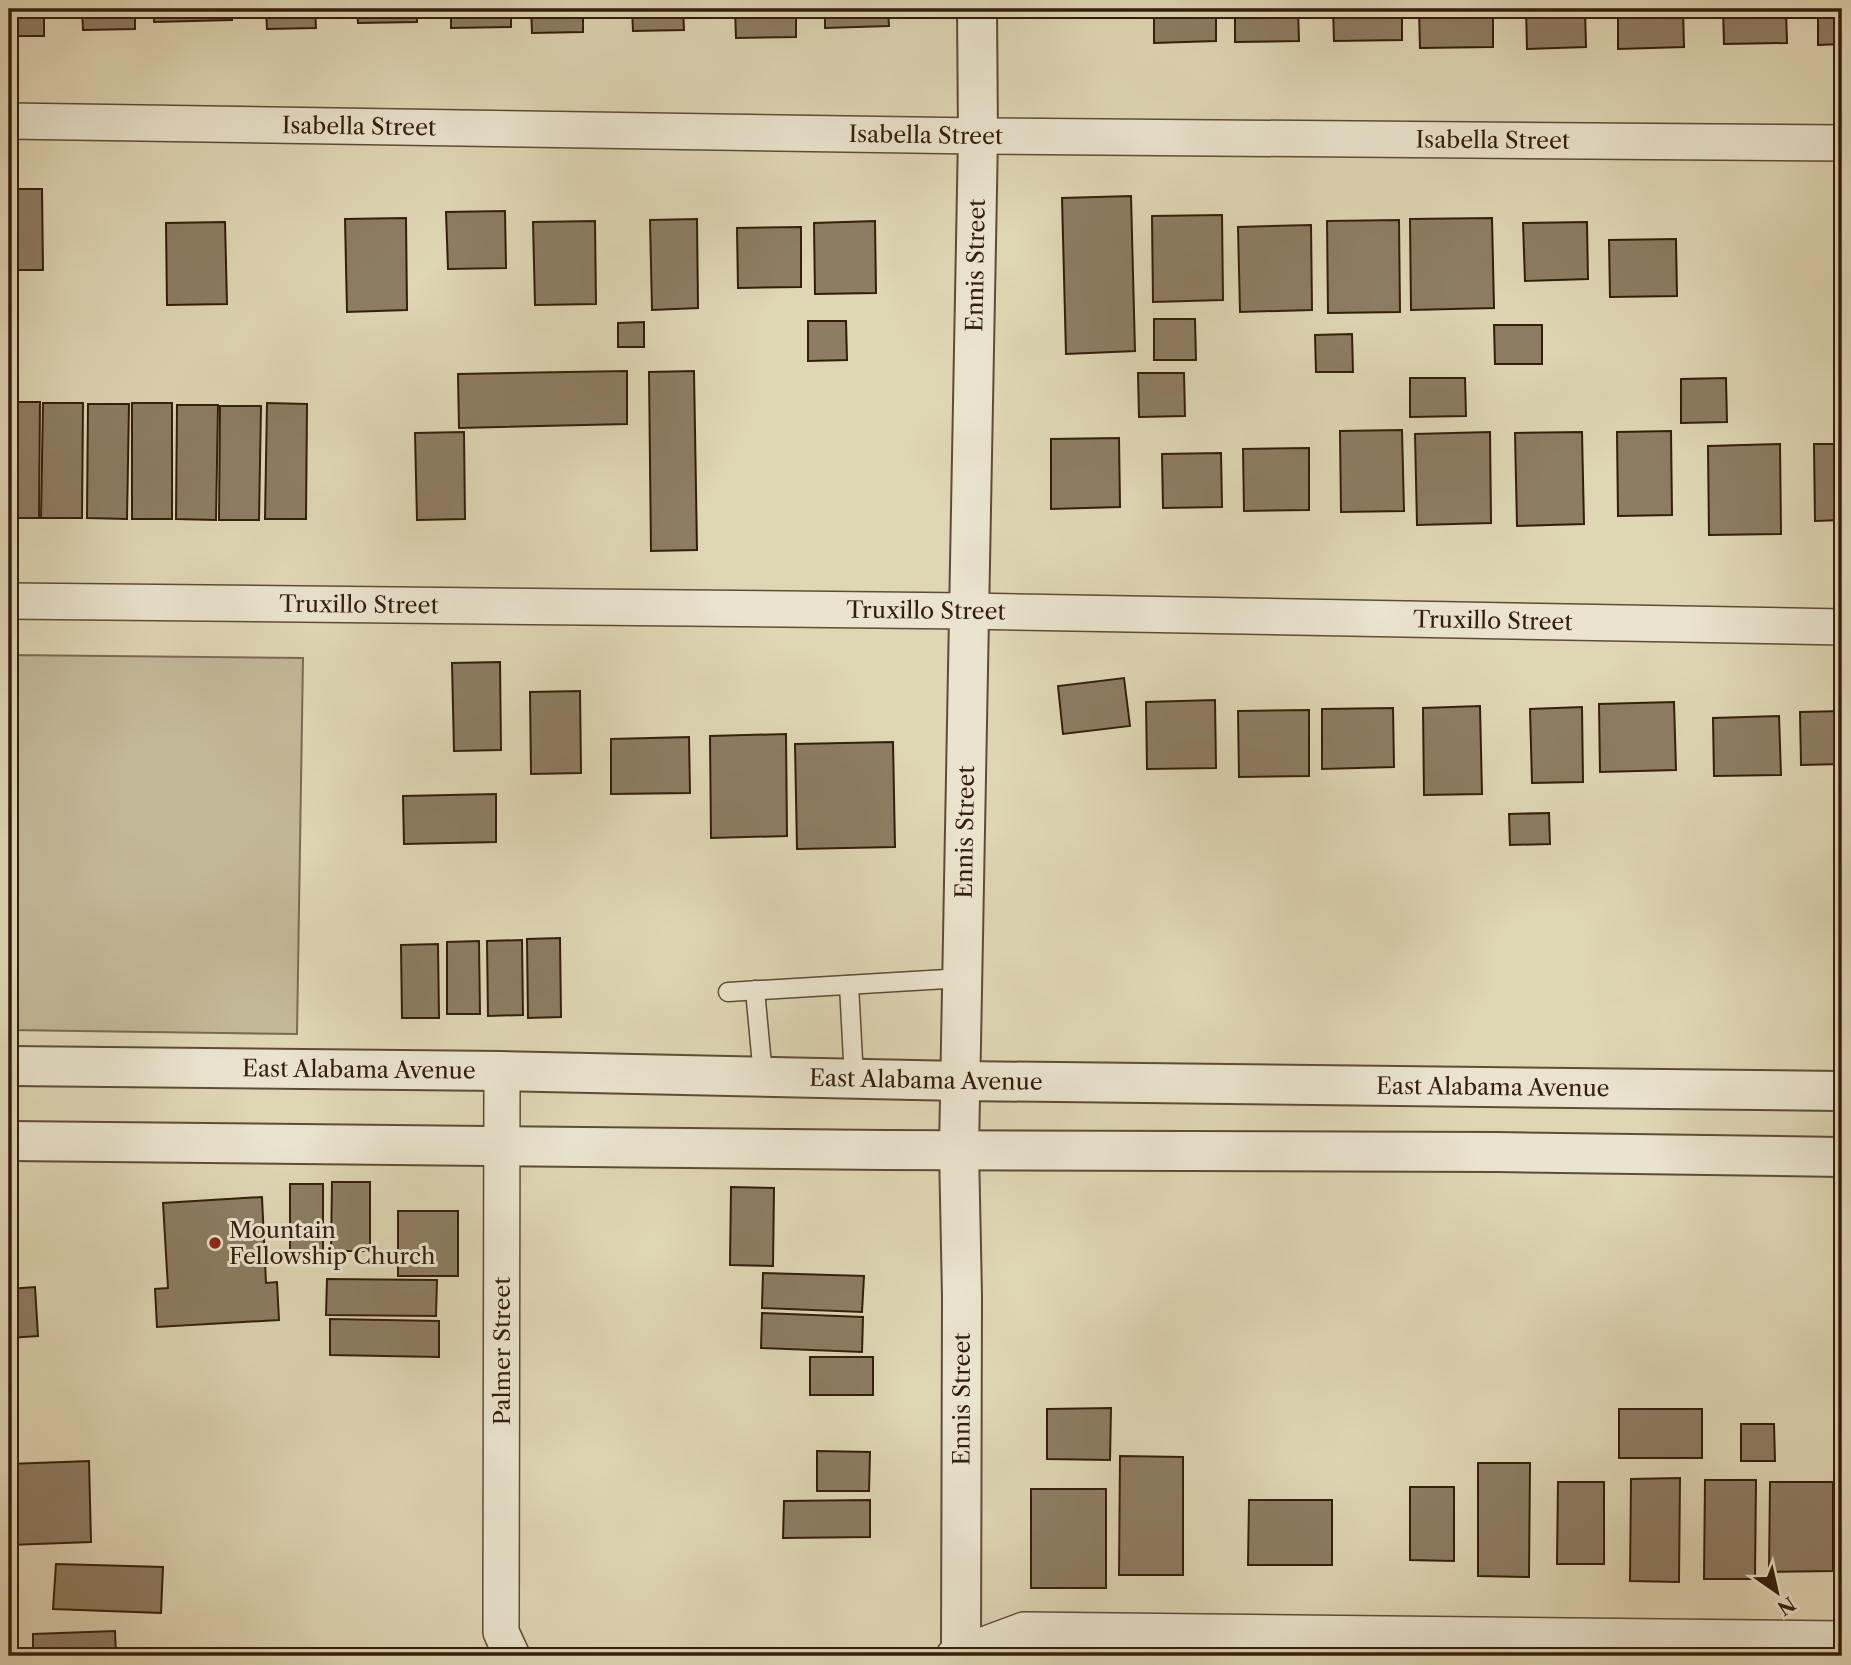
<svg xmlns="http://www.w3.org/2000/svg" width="1851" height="1665" viewBox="0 0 1851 1665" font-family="'Libre Caslon Text',serif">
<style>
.green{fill:#c2b797;stroke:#7c6a52;stroke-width:2}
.building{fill:#8d7d63;stroke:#351d0c;stroke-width:2}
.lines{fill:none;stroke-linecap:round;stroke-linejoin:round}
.service-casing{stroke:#604b36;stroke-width:21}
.minor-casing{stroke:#604b36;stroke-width:38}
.tertiary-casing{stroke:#604b36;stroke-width:42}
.service{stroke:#eae4ce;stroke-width:18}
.minor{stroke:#eae4ce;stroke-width:35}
.tertiary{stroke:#eae4ce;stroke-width:38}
.poi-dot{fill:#8f2418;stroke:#eae4ce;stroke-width:2.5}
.labels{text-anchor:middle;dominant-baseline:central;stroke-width:6;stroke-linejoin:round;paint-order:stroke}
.street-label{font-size:23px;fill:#351d0c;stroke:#eae4ce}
.poi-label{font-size:23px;fill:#351d0c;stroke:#eae4ce;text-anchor:start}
</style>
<rect width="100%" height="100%" fill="#dfd6b4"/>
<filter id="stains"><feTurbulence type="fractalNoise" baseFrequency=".00286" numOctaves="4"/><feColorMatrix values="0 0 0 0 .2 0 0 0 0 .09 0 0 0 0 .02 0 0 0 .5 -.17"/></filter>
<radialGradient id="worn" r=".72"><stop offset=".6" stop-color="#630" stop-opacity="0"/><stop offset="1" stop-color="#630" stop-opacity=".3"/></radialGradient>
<path class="green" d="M9,655L303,658L297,1034L9,1030Z"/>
<g class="building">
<rect x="9" y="9" width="35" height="27"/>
<path d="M82,9H135V29L83,30Z"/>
<path d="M154,9H232V20L154,22Z"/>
<path d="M266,9H315L316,28L267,29Z"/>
<path d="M357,9H417V22L358,23Z"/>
<path d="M451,9H511V27L451,28Z"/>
<path d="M531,9H583V32L532,33Z"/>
<path d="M632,9H683L684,30L633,31Z"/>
<path d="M735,9H796V37L736,38Z"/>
<path d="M825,9H888L889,26L825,28Z"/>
<path d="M1154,9H1216V41L1154,43Z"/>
<path d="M1235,9H1298L1299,41L1235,42Z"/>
<path d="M1333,9H1402V40L1334,41Z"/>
<path d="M1419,9H1493V47L1420,48Z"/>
<path d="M1526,9H1585L1586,47L1527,49Z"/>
<path d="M1618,9H1683L1684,47L1618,49Z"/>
<path d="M1723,9H1786L1787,43L1724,44Z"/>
<path d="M1818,9H1842V44L1818,45Z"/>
<path d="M9,189H42L43,270H9Z"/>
<path d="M1131,196L1135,351L1066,354L1062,198Z"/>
<path d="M505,211L506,268L448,269L446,212Z"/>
<path d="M1222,215L1223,300L1153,302L1152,216Z"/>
<path d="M406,218L407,310L347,312L345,219Z"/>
<path d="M1492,218L1494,308L1411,310L1410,219Z"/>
<path d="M697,219L698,308L652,310L650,220Z"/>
<path d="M1399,220L1400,312L1328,313L1327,221Z"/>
<path d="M595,221L596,304L535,305L533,222Z"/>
<path d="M875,221L876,293L815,294L814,223Z"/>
<path d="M225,222L227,304L167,305L166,223Z"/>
<path d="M1587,222L1588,279L1525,281L1523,223Z"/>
<path d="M1311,225L1312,310L1240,312L1238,227Z"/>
<path d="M801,227V287L738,288L737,228Z"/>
<path d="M1676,239L1677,296L1610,297L1609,240Z"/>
<path d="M1154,319H1195L1196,360H1154Z"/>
<path d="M808,321H846L847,360L808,361Z"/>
<path d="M644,322V347H618V323Z"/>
<path d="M1494,325H1542V364H1495Z"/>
<path d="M1352,334L1353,372H1316L1315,335Z"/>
<path d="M627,371V424L459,428L458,374Z"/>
<path d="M694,371L697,550L651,551L649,372Z"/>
<path d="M1138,373H1184L1185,416L1139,417Z"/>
<path d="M1410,378H1465L1466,416L1410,417Z"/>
<path d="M1726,378L1727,422L1681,423V379Z"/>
<path d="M9,402H40L39,518H9Z"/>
<path d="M43,403H83L82,518H41Z"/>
<rect x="132" y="403" width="40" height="116"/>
<path d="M267,403L307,404L306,519H265Z"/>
<path d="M88,404H129L127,519L87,518Z"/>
<path d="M177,405H218L216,520L176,519Z"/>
<path d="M220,406H261L259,520H219Z"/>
<path d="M1402,430L1404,511L1341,512L1340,431Z"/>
<path d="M1671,431L1672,515L1618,516L1617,432Z"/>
<path d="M464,432L465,519L417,520L415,433Z"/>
<path d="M1490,432L1491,523L1417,525L1415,434Z"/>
<path d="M1582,432L1584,524L1517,526L1515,433Z"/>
<path d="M1119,438L1120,507L1051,509V439Z"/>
<path d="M1780,444L1781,534L1709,535L1708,446Z"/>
<path d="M1814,444H1842V520L1815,521Z"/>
<path d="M1309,448V510L1244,511L1243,449Z"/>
<path d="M1221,453L1222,507L1163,508L1162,454Z"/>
<path d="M500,662L501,750L454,751L452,663Z"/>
<path d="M1124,678L1130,726L1063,734L1058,686Z"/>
<path d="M580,691L581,773L531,774L530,692Z"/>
<path d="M1215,700L1216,768L1147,769L1146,702Z"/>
<path d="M1674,702L1676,770L1600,772L1599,704Z"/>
<path d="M1480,706L1482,794L1424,795L1423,708Z"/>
<path d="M1582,707L1583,782L1532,783L1530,709Z"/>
<path d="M1393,708L1394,767L1322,769V709Z"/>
<path d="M1309,710V776L1239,777L1238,711Z"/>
<path d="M1842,711V764L1801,765L1800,712Z"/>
<path d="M1779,716L1781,775L1714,776L1713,718Z"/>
<path d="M786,734L787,836L711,838L710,736Z"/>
<path d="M689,737L690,793L611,794V739Z"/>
<path d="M893,742L895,847L797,849L795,744Z"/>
<path d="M496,794V842L404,844L403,796Z"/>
<path d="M1549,813L1550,844L1510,845L1509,814Z"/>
<path d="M560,938L561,1017L528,1018L527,939Z"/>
<path d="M522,940L523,1015L488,1016L487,941Z"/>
<path d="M479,941L480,1014H447V942Z"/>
<path d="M438,944L439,1018H402L401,945Z"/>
<path d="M332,1182H370V1251H331Z"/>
<rect x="290" y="1184" width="33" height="66"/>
<path d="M731,1187L774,1188L773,1266L730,1265Z"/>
<path d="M262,1197L266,1283L277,1282L279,1320L157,1327L155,1289L168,1288L163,1203Z"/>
<rect x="398" y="1211" width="60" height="65"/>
<path d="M763,1273L864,1276L862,1312L762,1308Z"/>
<path d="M327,1279L437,1280L436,1316L326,1315Z"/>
<path d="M35,1287L38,1336L9,1338V1289Z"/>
<path d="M762,1313L863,1317L862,1352L761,1348Z"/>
<path d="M330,1319L439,1321V1357L330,1355Z"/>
<rect x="810" y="1357" width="63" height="38"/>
<path d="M1111,1408L1110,1460L1047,1459V1409Z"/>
<rect x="1619" y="1409" width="83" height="49"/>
<path d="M1741,1424H1774L1775,1461H1741Z"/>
<path d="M817,1451L870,1452L869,1491H817Z"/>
<path d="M1120,1456L1183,1457V1575H1119Z"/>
<path d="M89,1461L91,1542L9,1545V1464Z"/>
<path d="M1478,1463H1530L1529,1577L1478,1576Z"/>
<path d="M1680,1478L1679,1582L1630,1581L1631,1479Z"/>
<path d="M1705,1480H1756L1755,1579H1704Z"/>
<path d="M1558,1482H1604V1564H1557Z"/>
<path d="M1770,1482H1833V1571L1769,1572Z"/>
<path d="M1410,1487H1454V1561L1410,1560Z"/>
<rect x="1031" y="1489" width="75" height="99"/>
<path d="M870,1500V1537L783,1538L784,1501Z"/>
<path d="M1249,1500H1332V1565H1248Z"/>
<path d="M56,1564L163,1567L161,1613L53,1609Z"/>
<path d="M115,1631L116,1656H33V1634Z"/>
</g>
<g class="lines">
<defs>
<g id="service">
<path d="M849,985L854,1079"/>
<path d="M755,990L763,1076"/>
<path d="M728,992L963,978"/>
</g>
<g id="minor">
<path id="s1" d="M9,121L978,136L1842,143"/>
<path id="s2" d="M9,601L968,611L1842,627"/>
<path d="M502,1071L501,1632L512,1656"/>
<path d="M954,1656L1024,1630L1842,1639"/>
</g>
<g id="tertiary">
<path id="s3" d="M9,1066L502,1071L961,1081L1842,1091"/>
<path d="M9,1141L885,1150L1497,1152L1842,1157"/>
<path id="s4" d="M961,1656L962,1296L959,1150L978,136L977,9"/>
</g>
</defs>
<use href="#service" class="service-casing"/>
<use href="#minor" class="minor-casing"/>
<use href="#tertiary" class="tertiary-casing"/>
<use href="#service" class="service"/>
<use href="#minor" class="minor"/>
<use href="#tertiary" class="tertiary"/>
</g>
<circle class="poi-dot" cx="215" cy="1243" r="7"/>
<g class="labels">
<g class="street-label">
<text stroke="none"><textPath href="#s1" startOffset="350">Isabella Street</textPath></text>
<text stroke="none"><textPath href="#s1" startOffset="917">Isabella Street</textPath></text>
<text stroke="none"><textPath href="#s1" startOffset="1484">Isabella Street</textPath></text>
<text stroke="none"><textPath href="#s4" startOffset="1391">Ennis Street</textPath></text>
<text stroke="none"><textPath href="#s2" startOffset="350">Truxillo Street</textPath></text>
<text stroke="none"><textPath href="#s2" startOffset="917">Truxillo Street</textPath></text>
<text stroke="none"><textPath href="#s2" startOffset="1484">Truxillo Street</textPath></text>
<text stroke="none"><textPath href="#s4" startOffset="824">Ennis Street</textPath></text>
<text stroke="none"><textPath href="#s3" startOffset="350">East Alabama Avenue</textPath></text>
<text stroke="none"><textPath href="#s3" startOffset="917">East Alabama Avenue</textPath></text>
<text stroke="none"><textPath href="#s3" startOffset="1484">East Alabama Avenue</textPath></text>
<text transform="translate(502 1351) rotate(-90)">Palmer Street</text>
<text stroke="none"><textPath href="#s4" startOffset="257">Ennis Street</textPath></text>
</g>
<g class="poi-label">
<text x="229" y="1230">Mountain<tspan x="229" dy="26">Fellowship Church</tspan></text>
</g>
</g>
<rect width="1851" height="1665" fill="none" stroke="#dfd6b4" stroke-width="35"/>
<rect x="10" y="10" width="1830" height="1644" fill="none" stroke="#351d0c" stroke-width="3.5"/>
<rect x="18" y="18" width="1816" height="1630" fill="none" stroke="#351d0c" stroke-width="2"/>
<g transform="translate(1777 1592) rotate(146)" stroke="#eae4ce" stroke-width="5" paint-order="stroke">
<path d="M0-5L12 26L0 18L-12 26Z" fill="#351d0c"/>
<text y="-10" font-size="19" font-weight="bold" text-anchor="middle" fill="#351d0c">N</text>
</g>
<rect width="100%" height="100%" filter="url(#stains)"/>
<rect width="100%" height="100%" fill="url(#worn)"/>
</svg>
